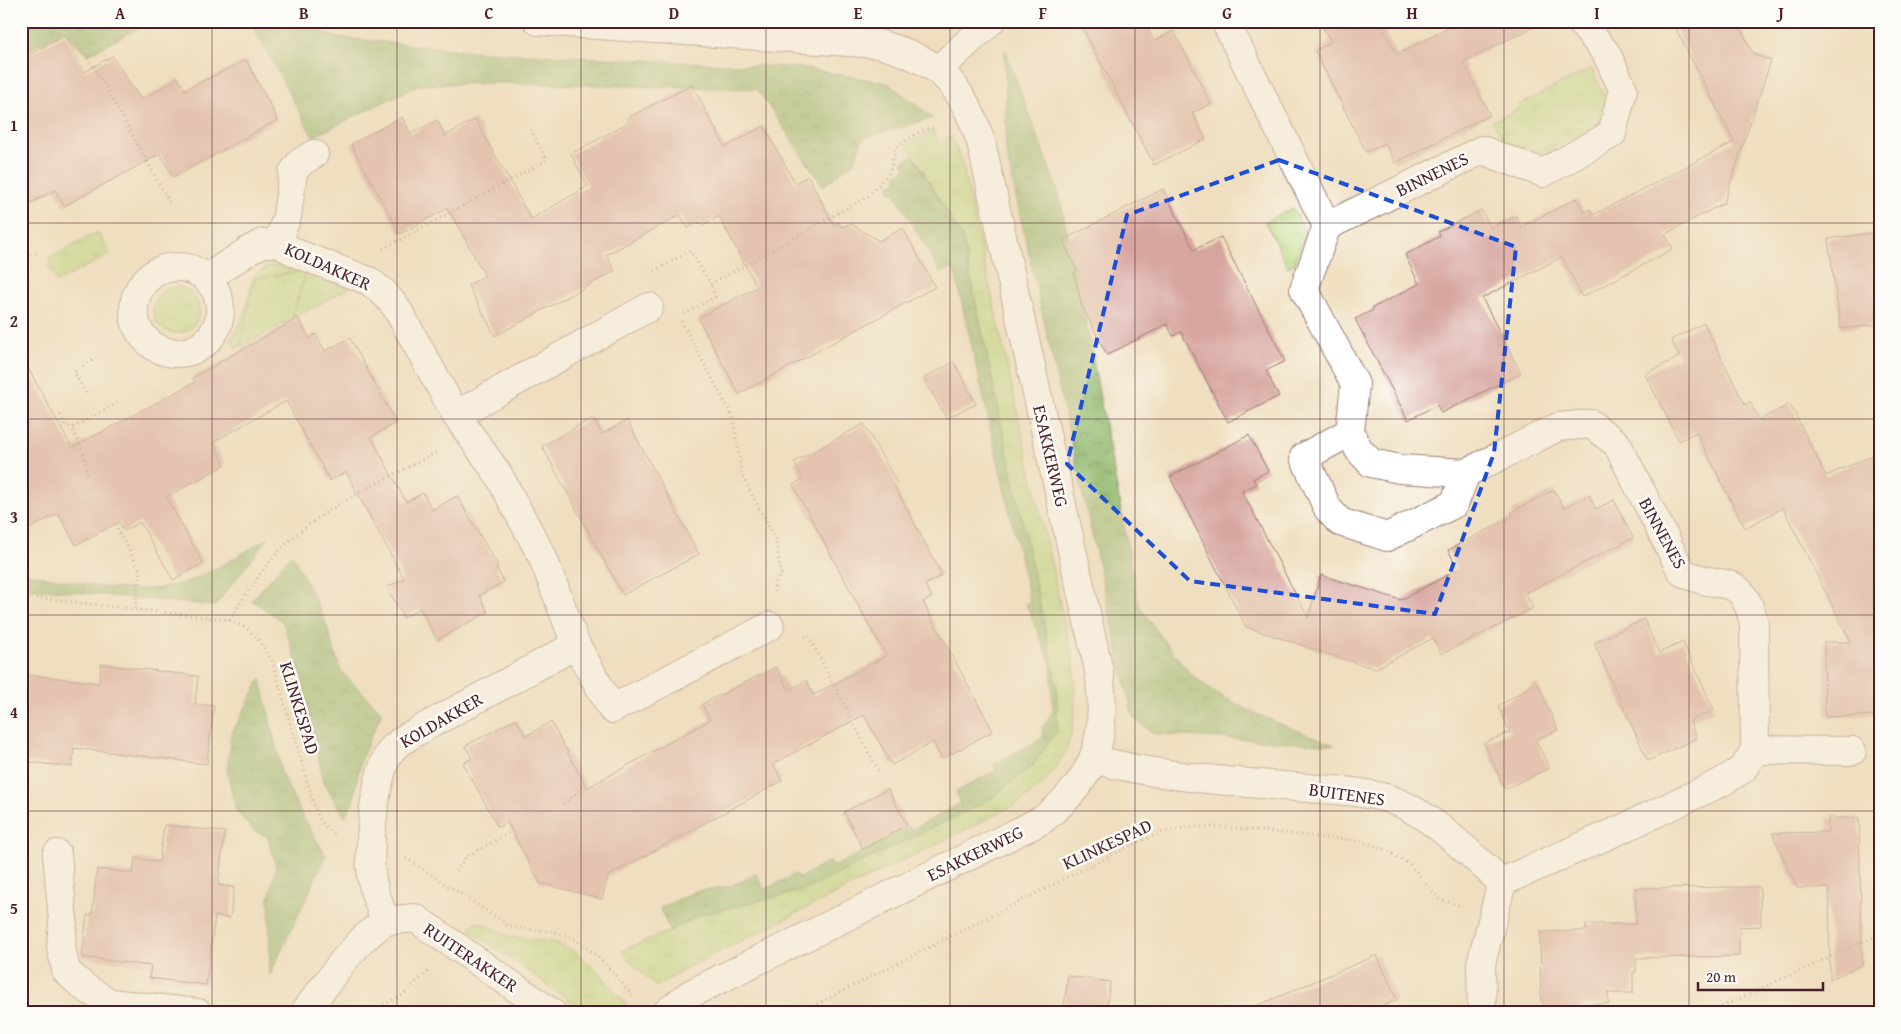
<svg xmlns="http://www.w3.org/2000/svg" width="1901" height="1034" viewBox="0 0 1901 1034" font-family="'Gentium Book Plus',serif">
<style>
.grass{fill:url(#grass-tufts);stroke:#827b54}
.forest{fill:url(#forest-crowns);stroke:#6e6c4c}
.park{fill:url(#park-dots);stroke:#827b54}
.building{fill:#d7a59f}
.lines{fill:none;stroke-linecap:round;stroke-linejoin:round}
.minor-casing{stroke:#9c7f76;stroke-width:30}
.tertiary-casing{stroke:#9c7f76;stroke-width:30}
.path{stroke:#9c7f76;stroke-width:3;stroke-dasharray:1 4;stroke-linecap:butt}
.minor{stroke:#fff;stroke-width:28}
.tertiary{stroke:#fff;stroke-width:28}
.marked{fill:none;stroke:#1d4ed8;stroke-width:4;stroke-dasharray:10 6;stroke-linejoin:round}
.grid{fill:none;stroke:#4a1f2b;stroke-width:1;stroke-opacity:0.55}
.labels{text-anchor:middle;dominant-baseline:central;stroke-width:5;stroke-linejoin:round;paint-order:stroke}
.street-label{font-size:18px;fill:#4a1f2b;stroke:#fdfcf7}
.neatline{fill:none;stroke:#4a1f2b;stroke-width:2}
.grid-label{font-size:16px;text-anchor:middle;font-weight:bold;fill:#4a1f2b}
</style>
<defs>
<pattern id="grass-tufts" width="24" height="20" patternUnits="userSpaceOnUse" patternTransform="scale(1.25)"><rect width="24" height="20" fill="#b9d77e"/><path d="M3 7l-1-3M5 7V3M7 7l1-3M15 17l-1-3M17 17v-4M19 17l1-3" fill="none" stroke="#a1b86d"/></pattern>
<pattern id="forest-crowns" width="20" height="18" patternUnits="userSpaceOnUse" patternTransform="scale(1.25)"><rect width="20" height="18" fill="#92b86d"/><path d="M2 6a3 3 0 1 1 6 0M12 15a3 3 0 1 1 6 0" fill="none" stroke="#79955a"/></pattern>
<pattern id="park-dots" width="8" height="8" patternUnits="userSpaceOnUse" patternTransform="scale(1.25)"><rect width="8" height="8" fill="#b9d77e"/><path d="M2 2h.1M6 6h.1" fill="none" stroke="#a1b86d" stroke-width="1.8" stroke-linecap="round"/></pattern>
</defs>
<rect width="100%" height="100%" fill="#fdfcf7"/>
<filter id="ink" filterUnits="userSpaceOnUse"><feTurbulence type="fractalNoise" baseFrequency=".02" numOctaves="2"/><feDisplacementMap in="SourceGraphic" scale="10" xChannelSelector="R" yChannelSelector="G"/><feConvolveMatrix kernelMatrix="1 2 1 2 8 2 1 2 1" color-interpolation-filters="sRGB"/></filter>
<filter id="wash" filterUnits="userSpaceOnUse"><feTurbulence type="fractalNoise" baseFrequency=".0096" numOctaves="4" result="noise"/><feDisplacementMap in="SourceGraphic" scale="20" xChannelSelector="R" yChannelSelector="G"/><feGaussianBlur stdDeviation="1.12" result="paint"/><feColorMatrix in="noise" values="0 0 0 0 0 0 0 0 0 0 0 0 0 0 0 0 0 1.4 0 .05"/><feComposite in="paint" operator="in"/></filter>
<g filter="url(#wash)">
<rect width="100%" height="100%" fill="#efdfc0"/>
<g class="grass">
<path d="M1591,68L1606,99L1597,126L1543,153L1505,143L1493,121L1520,108L1519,105Z"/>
<path d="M933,131L939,143L951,136L962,162L1074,666C1078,729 1073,766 1017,804L688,967L656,987L621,951L670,931L700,915L805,890L986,801L1033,765L1057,731V686L962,237L907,144Z"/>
<path d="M1293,208L1305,232L1295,263L1288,267L1265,222Z"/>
<path d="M98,232L110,254L57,282L48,265L51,263L49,259Z"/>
<path d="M285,264L306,271L256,278L240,347L236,348L231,340L244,316L253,277L266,267Z"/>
<path d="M306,271L352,286L292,319Z"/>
<circle cx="176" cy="310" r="23"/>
<path d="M475,923H482L511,937L552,942L575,951L599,972L627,1006L606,1013L582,1009L471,931L470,928Z"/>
</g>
<g class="forest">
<path d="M21,21H152L87,55L65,31L21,54Z"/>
<path d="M250,21H298L335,37L481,52L804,68L888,83L933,118L863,138L854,162L823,186L757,89L502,83L418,85L313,137Z"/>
<path d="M897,21H957L941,26Z"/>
<path d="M1005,50L1059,194L1082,302L1139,606C1155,627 1182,669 1202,683C1242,712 1290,727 1335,745L1154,734L1133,717L1006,152Z"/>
<path d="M913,156L962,237L1057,686V731L1033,765L987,801L805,890L700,915L670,931L660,908L696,891L731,886L756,874L765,889L796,874L799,878L830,861L833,867L909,827L911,830L961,803L956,792L996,770L994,764L1043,738L1042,728L1053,711L1051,664L1026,604L1030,601L954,269L940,272L894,192L891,193L888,186L898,180L896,175L906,169L902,161Z"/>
<path d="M268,538L215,606L21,587V572C79,582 145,603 201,576C224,565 246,551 268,538Z"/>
<path d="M292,554L324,618L341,671L382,712L361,759L353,801L345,817L323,782L302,677L283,622L252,600Z"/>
<path d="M261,678L282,775L303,817L326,856L270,975L269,898L276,867L268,837L253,830L236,811L227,770L231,735Z"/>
</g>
<path class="park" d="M306,271L292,319L240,347L255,278Z"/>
<g id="blocks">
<g class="building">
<path d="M1079,21H1145L1154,41L1174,31L1211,104L1192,113L1206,139L1154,165Z"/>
<path d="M1320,21H1379L1397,55L1461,21H1546L1463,62L1490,115L1395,163L1385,143L1366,152L1315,51L1331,42Z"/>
<path d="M1672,21H1737L1754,55L1771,60L1724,203L1665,234L1673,249L1582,297L1562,257L1482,298L1521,373L1441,413L1437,405L1408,420L1355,319L1373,310L1372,308L1419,284L1405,255L1440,236L1438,232L1481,210L1491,228L1516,216L1521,227L1577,198L1584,212L1590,209L1593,215L1734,142Z"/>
<path d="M65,35L85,72L112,56L141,100L178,78L185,90L246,60L278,120L173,177L160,154L64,206L55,190L21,208V59Z"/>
<path d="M692,85L725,147L764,126L795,183L808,176L834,225L839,222L841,227L851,224L879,241L903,228L935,287L739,394L698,318L757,287L719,216L702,226L700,222L688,228L680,215L606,255L615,271L495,336L468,285L485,276L448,208L400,234L351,144L402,117L411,134L437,120L445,136L475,119L531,219L588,186L571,154L629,122L627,118Z"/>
<path d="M1163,189L1194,250L1221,237L1285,361L1266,371L1279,396L1228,422L1181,332L1173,336L1167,324L1107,355L1082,306L1074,273L1077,271L1063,240Z"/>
<path d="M1880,232V324L1841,329L1828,239Z"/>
<path d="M298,318L309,338L316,334L325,351L350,338L396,423L371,437L406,502L423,493L432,510L457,496L498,566L496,567L504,582L479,595L488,612L437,640L420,608L404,618L387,587L404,579L346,472L330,481L286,401L213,442L225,465L166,497L203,563L173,580L140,522L124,531L119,522L76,545L58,513L21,534V355L72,448L195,382L192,378Z"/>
<path d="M1704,323L1745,405L1750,402L1759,420L1790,404L1826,476L1880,452V715L1825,717L1824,642H1851L1783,508L1745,528L1696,432L1679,441L1645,374L1679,357L1671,340Z"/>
<path d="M954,362L976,404L946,418L924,378Z"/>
<path d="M593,418L602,434L627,420L699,554L623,595L542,446Z"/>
<path d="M864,424L897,483L894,485L942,575L925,585L932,597L923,602L993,731L942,759L933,742L892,765L864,715L773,764L782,781L608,876L602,899L540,883L507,822L498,827L463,763L472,758L465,746L516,719L526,736L551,722L587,788L710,720L702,704L776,667L789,690L806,680L813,695L886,656L793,485L803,479L794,462Z"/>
<path d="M1249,435L1268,471L1253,479L1256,484L1242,491L1308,618L1321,575L1401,600L1458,569L1448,550L1514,516L1511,512L1554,490L1564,508L1589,495L1596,509L1614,500L1633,538L1525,593L1533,608L1472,639L1441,654L1433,638L1375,669L1246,627L1170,477Z"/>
<path d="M1644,619L1659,653L1683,642L1714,710L1690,721L1697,738L1648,761L1594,643Z"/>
<path d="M101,664L198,676L195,704L214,706L207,764L74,748L72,767L21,761V674L99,683Z"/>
<path d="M1537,683L1558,730L1536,740L1549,768L1505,789L1484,743L1510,732L1498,706Z"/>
<path d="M888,789L907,825L863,849L844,812Z"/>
<path d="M1828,818H1859L1862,965L1830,979L1829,888H1797L1772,833L1828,832Z"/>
<path d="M164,825L225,832L218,885L234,887L230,918L215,916L206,985L149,978L151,966L82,957L87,915H92L97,869L133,873L135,858L159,862Z"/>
<path d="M1760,887L1761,926L1739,927V956L1636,958V972H1633V993H1608L1609,1004H1587L1574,1013H1550L1541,1000L1540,932L1586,931V924H1636L1635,888Z"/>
<path d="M1377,955L1397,1000L1366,1013H1240Z"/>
<path d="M1068,976L1110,982L1106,1013H1063Z"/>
</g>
</g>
</g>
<g filter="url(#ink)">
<use href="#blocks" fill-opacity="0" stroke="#9c7f76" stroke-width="1"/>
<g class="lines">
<defs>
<g id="minor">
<path d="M1225,21L1327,226"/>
<path d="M938,70L991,21"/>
<path d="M278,243L287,216L293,172L301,162L314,154"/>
<circle cx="177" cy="310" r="43"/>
<path d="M207,278L251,249L263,243H278L298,254L369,281L384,293L396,307L456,415L498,474L543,558L576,645L612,709L770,626"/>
<path d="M456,415L649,307"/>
<path d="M1350,432L1304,457L1328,509L1340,522L1387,537L1454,504L1466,473L1558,427L1591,424L1617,444L1682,572C1721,593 1740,567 1754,623L1755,750L1743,769L1722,782L1624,828L1502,882"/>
<path d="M1466,473L1400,469L1371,463L1359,450L1350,432L1355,384L1304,289L1327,226L1482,150L1543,173L1612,134L1623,89L1606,53L1580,21"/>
<path d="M1755,750L1852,751"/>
<path d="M1093,759C1159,777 1228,781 1295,787C1326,790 1360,790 1389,799C1430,812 1469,854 1502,882"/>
<path d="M57,854L63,921L61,946L66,971L84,987L110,1003L198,1013"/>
<path d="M385,921C381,908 374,894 372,880C367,853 374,766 394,747C400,741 409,736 416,732L576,645"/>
<path d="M304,1013L344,960L364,938L385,921L415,918L552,1013"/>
<path d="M1482,1013L1481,964L1502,882"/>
</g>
<path id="tertiary" d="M538,21L878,44C939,60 961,82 981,142L1099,671C1108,738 1097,778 1042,820L690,994L666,1013"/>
</defs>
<use href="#minor" class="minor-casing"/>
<use href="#tertiary" class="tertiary-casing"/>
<g class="path">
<path d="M61,21L95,68L171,205"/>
<path d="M383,249L547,160L530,128"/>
<path d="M21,258L40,252"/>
<path d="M654,271L690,251L711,284L867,197L890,172L895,148L919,132L936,126"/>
<path d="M684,314L715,297L711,284"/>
<path d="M681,321L733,417L742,476L776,540L781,574L775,582L774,592"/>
<path d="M86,393L74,372L96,358"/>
<path d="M60,415L65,425L72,428"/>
<path d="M87,474L84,455L72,428L119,402"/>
<path d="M115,524L140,571L135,609"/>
<path d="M21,596L229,620L246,628L257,638L272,660L314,805C319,819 323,828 337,835"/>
<path d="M229,620C245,596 261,570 281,549C324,505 384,481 437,452"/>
<path d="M805,637L808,635L879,772"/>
<path d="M563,804L578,792L587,779"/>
<path d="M406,858L508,925C526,931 544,929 561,934C591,942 614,975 634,997"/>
<path d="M456,871L466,857L512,831"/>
<path d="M365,1013L403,995L428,971"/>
<path d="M799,1013L1138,842L1163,832L1189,827H1222L1359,841L1385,849L1410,865L1439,899L1460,906"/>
<path d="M1708,1013L1880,934"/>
</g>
<use href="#minor" class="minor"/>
<use href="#tertiary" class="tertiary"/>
</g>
</g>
<path d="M0 0H1901V1034H0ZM1279,160L1516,247L1494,453L1435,614L1190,581L1067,464L1127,215Z" fill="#efdfc0" fill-opacity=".55" fill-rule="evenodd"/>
<path class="marked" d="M1279,160L1516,247L1494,453L1435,614L1190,581L1067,464L1127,215Z"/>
<path class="grid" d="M212,21V1013M397,21V1013M581,21V1013M766,21V1013M950,21V1013M1135,21V1013M1320,21V1013M1504,21V1013M1689,21V1013M21,223H1880M21,419H1880M21,615H1880M21,811H1880"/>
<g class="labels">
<g class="street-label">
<text transform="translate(1432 174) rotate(-26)">BINNENES</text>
<text transform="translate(328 266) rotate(24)">KOLDAKKER</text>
<text transform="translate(1051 456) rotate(77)">ESAKKERWEG</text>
<text transform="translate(1663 533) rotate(61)">BINNENES</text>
<text transform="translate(300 708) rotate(73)">KLINKESPAD</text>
<text transform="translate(441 720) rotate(-30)">KOLDAKKER</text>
<text transform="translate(1347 794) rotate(8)">BUITENES</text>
<text transform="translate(1107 844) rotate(-25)">KLINKESPAD</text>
<text transform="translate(975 853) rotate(-26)">ESAKKERWEG</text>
<text transform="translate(471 957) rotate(34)">RUITERAKKER</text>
</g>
</g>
<rect width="1901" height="1034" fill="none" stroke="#fdfcf7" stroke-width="55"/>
<path d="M1698 982v8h125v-8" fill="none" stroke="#4a1f2b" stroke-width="2.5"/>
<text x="1706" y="982" font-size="15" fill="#4a1f2b" stroke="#fdfcf7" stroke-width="4" paint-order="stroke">20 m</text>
<rect x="28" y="28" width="1846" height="978" class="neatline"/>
<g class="grid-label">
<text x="120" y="19">A</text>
<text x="304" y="19">B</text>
<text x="489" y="19">C</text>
<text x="674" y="19">D</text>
<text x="858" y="19">E</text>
<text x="1043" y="19">F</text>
<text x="1227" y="19">G</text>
<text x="1412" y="19">H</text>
<text x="1597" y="19">I</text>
<text x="1781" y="19">J</text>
<text x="14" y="131">1</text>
<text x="14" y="327">2</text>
<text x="14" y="523">3</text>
<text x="14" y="718">4</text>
<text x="14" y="914">5</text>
</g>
</svg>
